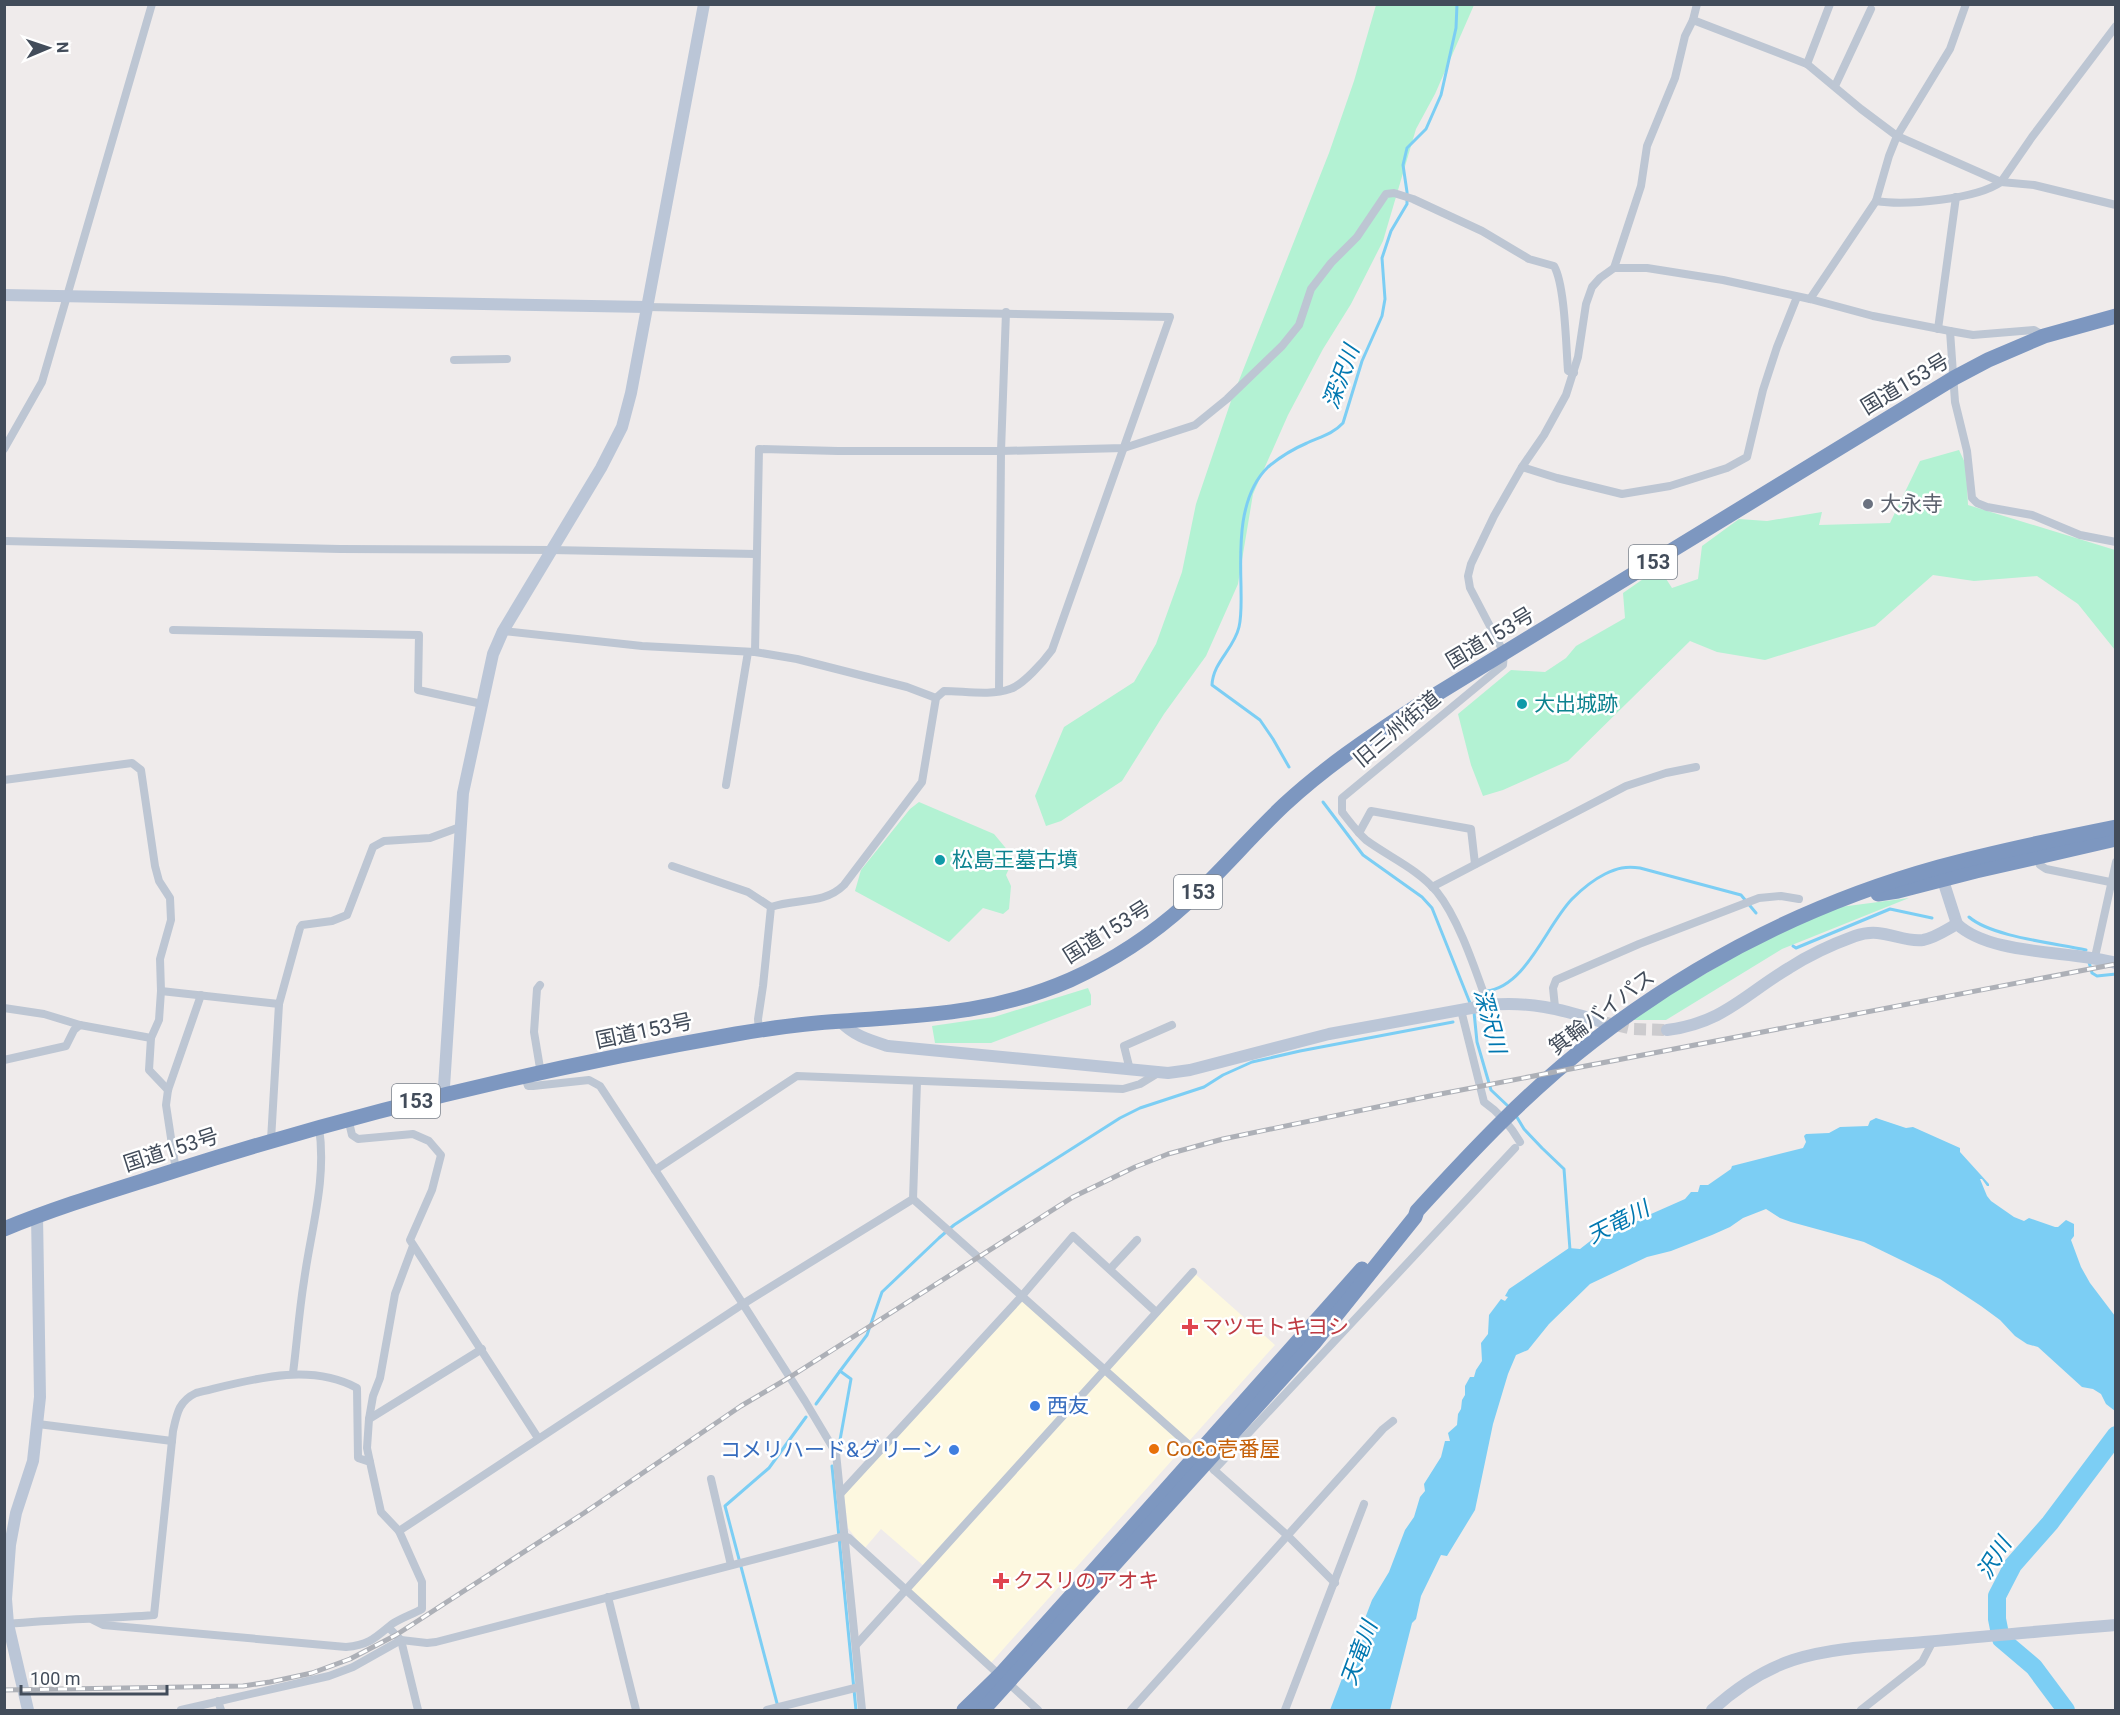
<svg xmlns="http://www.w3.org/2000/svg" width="2120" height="1715" viewBox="0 0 2120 1715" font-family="Roboto,'Noto Sans JP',sans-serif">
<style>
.commercial{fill:#fdf8e0}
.green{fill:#b3f2d3}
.water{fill:#7ccef4}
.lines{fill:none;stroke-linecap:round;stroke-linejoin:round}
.stream{stroke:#7ccef4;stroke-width:3}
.river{stroke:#7ccef4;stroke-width:18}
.secondary-tunnel{stroke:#cccbce;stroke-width:12;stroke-dasharray:12 6;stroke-linecap:butt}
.street{stroke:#bdc6d3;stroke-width:8}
.secondary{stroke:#bbc6d7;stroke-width:12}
.highway{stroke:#7d97c0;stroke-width:15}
.rail-casing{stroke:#adb0b7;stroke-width:5}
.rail{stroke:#fff;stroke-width:3;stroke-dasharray:9;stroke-linecap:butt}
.worship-dot{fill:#6b7280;stroke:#fff;stroke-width:2}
.culture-dot{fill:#0f9aa8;stroke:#fff;stroke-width:2}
.health-dot{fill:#e0444e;stroke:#fff;stroke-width:2}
.shop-dot{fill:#3f7fe0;stroke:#fff;stroke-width:2}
.food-dot{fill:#e8710a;stroke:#fff;stroke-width:2}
.labels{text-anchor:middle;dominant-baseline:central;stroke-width:5;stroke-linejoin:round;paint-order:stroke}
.shield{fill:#fff;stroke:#7b828c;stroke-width:1.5}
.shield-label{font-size:20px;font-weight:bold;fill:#424c5a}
.street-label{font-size:21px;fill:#424c5a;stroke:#fff}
.worship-label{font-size:21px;fill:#5b616d;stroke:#fff;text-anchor:start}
.culture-label{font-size:21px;fill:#0d838f;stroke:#fff;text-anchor:start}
.health-label{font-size:21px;fill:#be3a42;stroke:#fff;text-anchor:start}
.shop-label{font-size:21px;fill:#366cbe;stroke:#fff;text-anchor:start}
.food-label{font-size:21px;fill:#c56008;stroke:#fff;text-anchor:start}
.water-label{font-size:22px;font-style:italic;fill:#0077b0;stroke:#fff}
</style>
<rect width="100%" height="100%" fill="#efebeb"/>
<path class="commercial" d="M1193,1272L1275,1345L989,1665L905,1589L925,1567L881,1529L864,1549L848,1528L844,1495L1021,1297L1105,1370Z"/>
<g class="green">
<path d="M1376,5H1474L1435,94L1416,129L1383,241L1351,304L1323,349L1288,415L1253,494L1238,584L1206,656L1164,714L1122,781L1061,821L1046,826L1035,796L1064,727L1134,682L1156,644L1182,572L1196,504L1232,398L1329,153L1354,81Z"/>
<path d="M1959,450L1966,465L1968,505L2115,550V650L2078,604L2037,576L1974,581L1933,575L1875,626L1765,660L1717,652L1690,641L1568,761L1503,790L1483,796L1471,765L1458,714L1511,670L1545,672L1566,658L1576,646L1625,618L1623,593L1659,568L1672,588L1698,579L1702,546L1739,519L1767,521L1822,512L1819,525L1890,523L1920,461Z"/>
<path d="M919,802L994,834L1014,858L1006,875L1011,886L1009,909L1003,914L983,908L949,942L855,891L861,870L910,809Z"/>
<path d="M1909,898L1782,949L1666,1020H1632L1659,1001L1768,937L1840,907Z"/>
<path d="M1088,988L1091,995V1005L991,1043H935L932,1026L994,1017Z"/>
</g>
<path class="water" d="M1876,1118L1906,1128L1913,1127L1960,1148V1152L1989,1184V1186H1987L1982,1179H1980L1987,1196L1991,1201L2014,1217L2024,1221L2029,1218L2055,1227H2058L2066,1220L2074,1224V1236L2071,1240L2081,1267L2090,1283L2115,1316V1411L2106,1404L2101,1394L2093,1389L2082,1387L2038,1347L2027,1344L2015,1336L2000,1320L1981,1306L1940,1279L1864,1242L1791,1222L1780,1218L1766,1209L1743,1218L1730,1227L1712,1235L1671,1251L1647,1257L1590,1284L1549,1324L1528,1350L1516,1355L1508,1374L1493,1424L1475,1510L1447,1556L1441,1555L1421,1596L1416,1619L1412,1623L1390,1710H1330L1372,1600L1389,1572L1405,1530L1414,1517L1420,1497L1425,1491L1424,1484L1441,1457L1445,1441H1450L1448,1433L1457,1425L1458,1414L1461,1409L1462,1400L1465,1395V1386L1470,1377H1474L1476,1370L1482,1361L1481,1343L1488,1334L1489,1315L1501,1299L1505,1301L1508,1297L1505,1296L1509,1289L1569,1248L1580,1249L1598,1235L1618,1230L1630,1222L1644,1220L1651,1214L1685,1199L1691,1192H1698L1700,1185H1708L1731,1169L1732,1166L1803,1148L1806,1142L1804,1136L1806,1134L1829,1133L1840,1127L1868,1126L1870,1121Z"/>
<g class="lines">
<g class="stream">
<path d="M1289,767L1273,739L1260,720L1212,685C1213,662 1234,649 1239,627C1242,614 1241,599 1241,586C1240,548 1238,496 1268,467C1280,457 1293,449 1307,443C1320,437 1333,434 1343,423L1362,361L1382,316L1385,299L1382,258L1391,231L1407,204V192L1403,165L1407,148L1426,129L1441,95L1456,28L1457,4"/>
<path d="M1323,802L1363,855L1422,897L1432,908L1470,1003"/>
<path d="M1969,917C1992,937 2055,943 2086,950"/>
<path d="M1793,946L1796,948L1890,909L1932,918"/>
<path d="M2089,962L2092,973L2097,976L2116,974"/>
<path d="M1486,991C1526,987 1546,926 1572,899C1581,890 1593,880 1605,874C1617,868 1626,866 1640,868L1741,895L1756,913"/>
<path d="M1474,1012L1477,1042L1491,1090L1509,1107"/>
<path d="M1515,1114L1524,1129L1542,1148L1564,1169L1570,1250"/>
<path d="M816,1404L840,1371"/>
<path d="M840,1440L851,1379L840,1371L867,1335L882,1292L939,1238L954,1225L1007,1190L1120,1118L1140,1108L1204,1087L1223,1075L1252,1062L1300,1051L1453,1022"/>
<path d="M832,1466L856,1710"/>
<path d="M778,1707L725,1506L769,1468L806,1417"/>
</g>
<path class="river" d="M2066,1710L2034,1667L2001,1639L1997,1619V1596L2013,1565L2050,1523L2116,1435"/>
<path class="secondary-tunnel" d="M1599,1021L1633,1029L1667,1030"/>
<g class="street">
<path d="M1693,20L1807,64L1861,109L1897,136L2001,182L2034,185L2116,205"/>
<path d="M1807,64L1830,4"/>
<path d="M1835,86L1871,9"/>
<path d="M1876,201C1906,206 1977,199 2001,182L2032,137L2116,26"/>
<path d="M1614,268L1641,186L1647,146L1675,78L1685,36L1693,20L1697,4"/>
<path d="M1810,299L1876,201L1889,156L1897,136L1950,49L1966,4"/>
<path d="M647,307L1170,317L1052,650C1044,661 1023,685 1010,689C991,696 964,691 944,691L936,698L922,782L844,885C824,905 796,898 771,907L763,986L758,1019L759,1031"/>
<path d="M1938,329L1956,197"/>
<path d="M1950,331L1955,402L1967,451L1972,498L1977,503L1987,507L2032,515L2080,535L2116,542"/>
<path d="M454,360L507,359"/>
<path d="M4,449L42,382L152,4"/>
<path d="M1522,467L1557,478L1622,494L1670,486L1727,468L1747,457L1763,390L1777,347L1797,297"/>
<path d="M4,541L340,549L551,550L756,554"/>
<path d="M173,630L419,635L418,690L482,704"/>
<path d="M503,631L642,646L755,652L797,659L907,687L936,698"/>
<path d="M755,652L759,449L838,451H1001L1124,448L1195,425L1227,399L1282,346L1299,325L1311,289L1331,263L1357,237L1386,194L1394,193L1413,199L1482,231L1529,259L1554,266C1565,285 1566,346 1568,371L1574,373"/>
<path d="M999,691L1001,451L1006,312"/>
<path d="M4,780L132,763L141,770L155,866L159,881L170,898L171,920L160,959L161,991L159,1020L151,1038L80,1025L74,1030L66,1046L4,1060"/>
<path d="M726,785L748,652"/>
<path d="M1359,833L1371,811L1471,829L1475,864"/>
<path d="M2040,865L2046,869L2115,883"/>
<path d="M672,866L748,892L771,907"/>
<path d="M1432,887L1626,786L1666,773L1696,767"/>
<path d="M2095,957L2116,862"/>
<path d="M540,985L537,989L534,1032L541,1074"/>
<path d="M161,991L279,1004"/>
<path d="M1488,1005C1476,972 1459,919 1437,892C1418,869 1389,857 1366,840C1357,832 1349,821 1342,812V798L1503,665L1504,653L1470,588L1468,576L1471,564L1494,516L1522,467L1544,435L1566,395L1578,357L1586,304L1592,287L1600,278L1614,268H1647L1723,280L1810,299L1873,316L1950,331L1973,335L2034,330L2044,336"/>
<path d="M1555,1007L1553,988L1556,980L1639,944L1759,898L1781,896L1799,899"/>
<path d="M4,1008L44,1014L80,1025"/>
<path d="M1461,1010L1484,1102C1500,1113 1510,1125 1520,1142"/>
<path d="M151,1038L149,1070L168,1090"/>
<path d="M1130,1070L1124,1046L1172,1025"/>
<path d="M525,1077L528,1086H533L589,1080L600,1086L743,1304L805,1401L836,1453L862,1710"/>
<path d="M348,1118L352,1135L358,1139L413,1134L429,1141L441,1155L432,1190L410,1240L538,1438"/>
<path d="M271,1140L279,1004L300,928L302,925L332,921L347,915L373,847L384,841L430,838L460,827"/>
<path d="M655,1170L797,1076L1123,1089L1140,1084L1158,1073"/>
<path d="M176,1171L166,1105L168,1090L201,995"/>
<path d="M913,1199L1207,1461L1214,1470L1288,1536L1335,1583"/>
<path d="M1110,1269L1137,1240"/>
<path d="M293,1373C297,1342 299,1312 304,1281C311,1229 327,1180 319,1127"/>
<path d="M369,1419L373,1396L380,1378L395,1294L413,1246"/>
<path d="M38,1424L172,1441"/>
<path d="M370,1462L367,1448L369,1419L482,1349"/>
<path d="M1214,1470L1515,1148"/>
<path d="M711,1479L731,1565"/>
<path d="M841,1493L1021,1297L1073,1236L1156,1312"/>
<path d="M608,1597L636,1710"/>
<path d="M93,1620L103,1625L346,1647C369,1645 375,1638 392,1624C401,1618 413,1614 422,1609V1582L399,1531L743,1304L913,1199L917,1082"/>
<path d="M8,1624C56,1619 105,1619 154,1615L173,1431C177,1413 179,1401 196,1393C247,1381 307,1361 357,1388L358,1458L370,1462L381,1512L399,1531"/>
<path d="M389,1628L401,1640L418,1710"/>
<path d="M856,1645L1193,1272"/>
<path d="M218,1701L221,1710"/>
<path d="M181,1710L329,1676L353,1667L401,1640L427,1643L436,1642L844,1536L849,1538L1038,1710"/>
<path d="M767,1710L859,1687"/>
<path d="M1131,1710L1383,1429L1393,1421"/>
<path d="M1285,1710L1364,1504"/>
<path d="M1861,1710L1922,1662L1933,1641"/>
</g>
<g class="secondary">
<path d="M4,295L647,307"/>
<path d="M1940,871L1957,924"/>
<path d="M840,1021C854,1036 869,1040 888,1046L1168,1073L1190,1070L1329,1034L1488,1005C1530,1001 1560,1009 1599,1021"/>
<path d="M1667,1030C1723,1023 1745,994 1789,968C1809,955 1833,944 1855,936C1883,926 1901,943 1923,940C1935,938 1946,930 1957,924C1991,956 2071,950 2116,963"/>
<path d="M445,1094L444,1087L463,793L493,654L503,631L601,468L622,427L631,393L704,4"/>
<path d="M28,1710L8,1624L6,1599L10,1545L16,1513L33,1461L40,1397L37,1215"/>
<path d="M1712,1710C1735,1689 1763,1670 1793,1660C1834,1647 1881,1646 1924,1642C1988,1636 2052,1630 2116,1625"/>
</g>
<g class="highway">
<path d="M1878,894L1898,891L1976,871L2116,839"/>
<path d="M4,1229C62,1205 121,1188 180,1169C362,1111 548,1067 736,1034C771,1028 807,1023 843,1021C925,1015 992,1014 1070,980C1112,961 1152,935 1186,904C1220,873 1250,837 1284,805C1324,768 1368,738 1414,708L1954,378L1988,360L2044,336L2116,316"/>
<path d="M964,1710L1000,1675L1097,1567L1362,1269"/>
<path d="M983,1710L1314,1343L1415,1217L1417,1211C1472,1151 1528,1091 1593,1041C1696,961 1813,902 1939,867C1997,851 2056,839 2116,827"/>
</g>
<defs>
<path id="rail" d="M4,1690L243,1686L270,1682L312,1673L350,1659L396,1635L584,1513L741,1406L790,1377L1073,1197L1135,1167L1168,1154L1223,1139L1430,1096L2116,964"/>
</defs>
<use href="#rail" class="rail-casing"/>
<use href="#rail" class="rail"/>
</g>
<circle class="worship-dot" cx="1868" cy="504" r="6"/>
<g class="culture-dot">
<circle cx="1522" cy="704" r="6"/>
<circle cx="940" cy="860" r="6"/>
</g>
<g class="health-dot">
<path d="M1187 1318h6v6h6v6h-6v6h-6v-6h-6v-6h6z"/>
<path d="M998 1572h6v6h6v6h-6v6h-6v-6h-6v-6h6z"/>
</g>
<g class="shop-dot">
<circle cx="1035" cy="1406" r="6"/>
<circle cx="954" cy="1450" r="6"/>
</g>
<circle class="food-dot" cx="1154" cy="1449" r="6"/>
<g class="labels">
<g class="shield">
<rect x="1629" y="545" width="48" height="34" rx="4.5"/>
<rect x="1174" y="875" width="48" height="34" rx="4.5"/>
<rect x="392" y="1084" width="48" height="34" rx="4.5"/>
</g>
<g class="shield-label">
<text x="1653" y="562">153</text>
<text x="1198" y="892">153</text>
<text x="416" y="1101">153</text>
</g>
<g class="street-label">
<text transform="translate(1905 384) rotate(-31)">国道153号</text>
<text transform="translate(1490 638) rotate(-31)">国道153号</text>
<text transform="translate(1397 729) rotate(-40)">旧三州街道</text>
<text transform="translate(1107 932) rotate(-32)">国道153号</text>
<text transform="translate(1602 1012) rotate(-37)">箕輪バイパス</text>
<text transform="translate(644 1031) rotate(-12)">国道153号</text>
<text transform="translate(171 1150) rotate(-18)">国道153号</text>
</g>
<g class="worship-label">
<text x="1880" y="504">大永寺</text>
</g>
<g class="culture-label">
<text x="1534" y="704">大出城跡</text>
<text x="952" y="860">松島王墓古墳</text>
</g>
<g class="health-label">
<text x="1202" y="1327">マツモトキヨシ</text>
<text x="1013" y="1581">クスリのアオキ</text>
</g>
<g class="shop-label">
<text x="1047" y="1406">西友</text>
<text x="942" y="1450" text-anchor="end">コメリハード&amp;グリーン</text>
</g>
<g class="food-label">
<text x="1166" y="1449">CoCo壱番屋</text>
</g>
<g class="water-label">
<text transform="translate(1341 377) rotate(-70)">深沢川</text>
<text transform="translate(1490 1021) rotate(75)">深沢川</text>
<text transform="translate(1618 1222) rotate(-27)">天竜川</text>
<text transform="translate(1994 1558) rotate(-58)">沢川</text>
<text transform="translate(1359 1653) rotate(-70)">天竜川</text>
</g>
</g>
<rect width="2120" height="1715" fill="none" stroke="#424c5a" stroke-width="12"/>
<g transform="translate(48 48) rotate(88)" stroke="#ffffff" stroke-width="4.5" paint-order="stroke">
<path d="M0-4.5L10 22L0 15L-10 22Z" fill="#424c5a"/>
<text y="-9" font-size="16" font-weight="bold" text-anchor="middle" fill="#424c5a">N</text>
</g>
<path d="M21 1685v9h146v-9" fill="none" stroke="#424c5a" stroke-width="3"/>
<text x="30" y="1685" font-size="18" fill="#424c5a" stroke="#ffffff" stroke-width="4.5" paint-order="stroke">100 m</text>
</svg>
